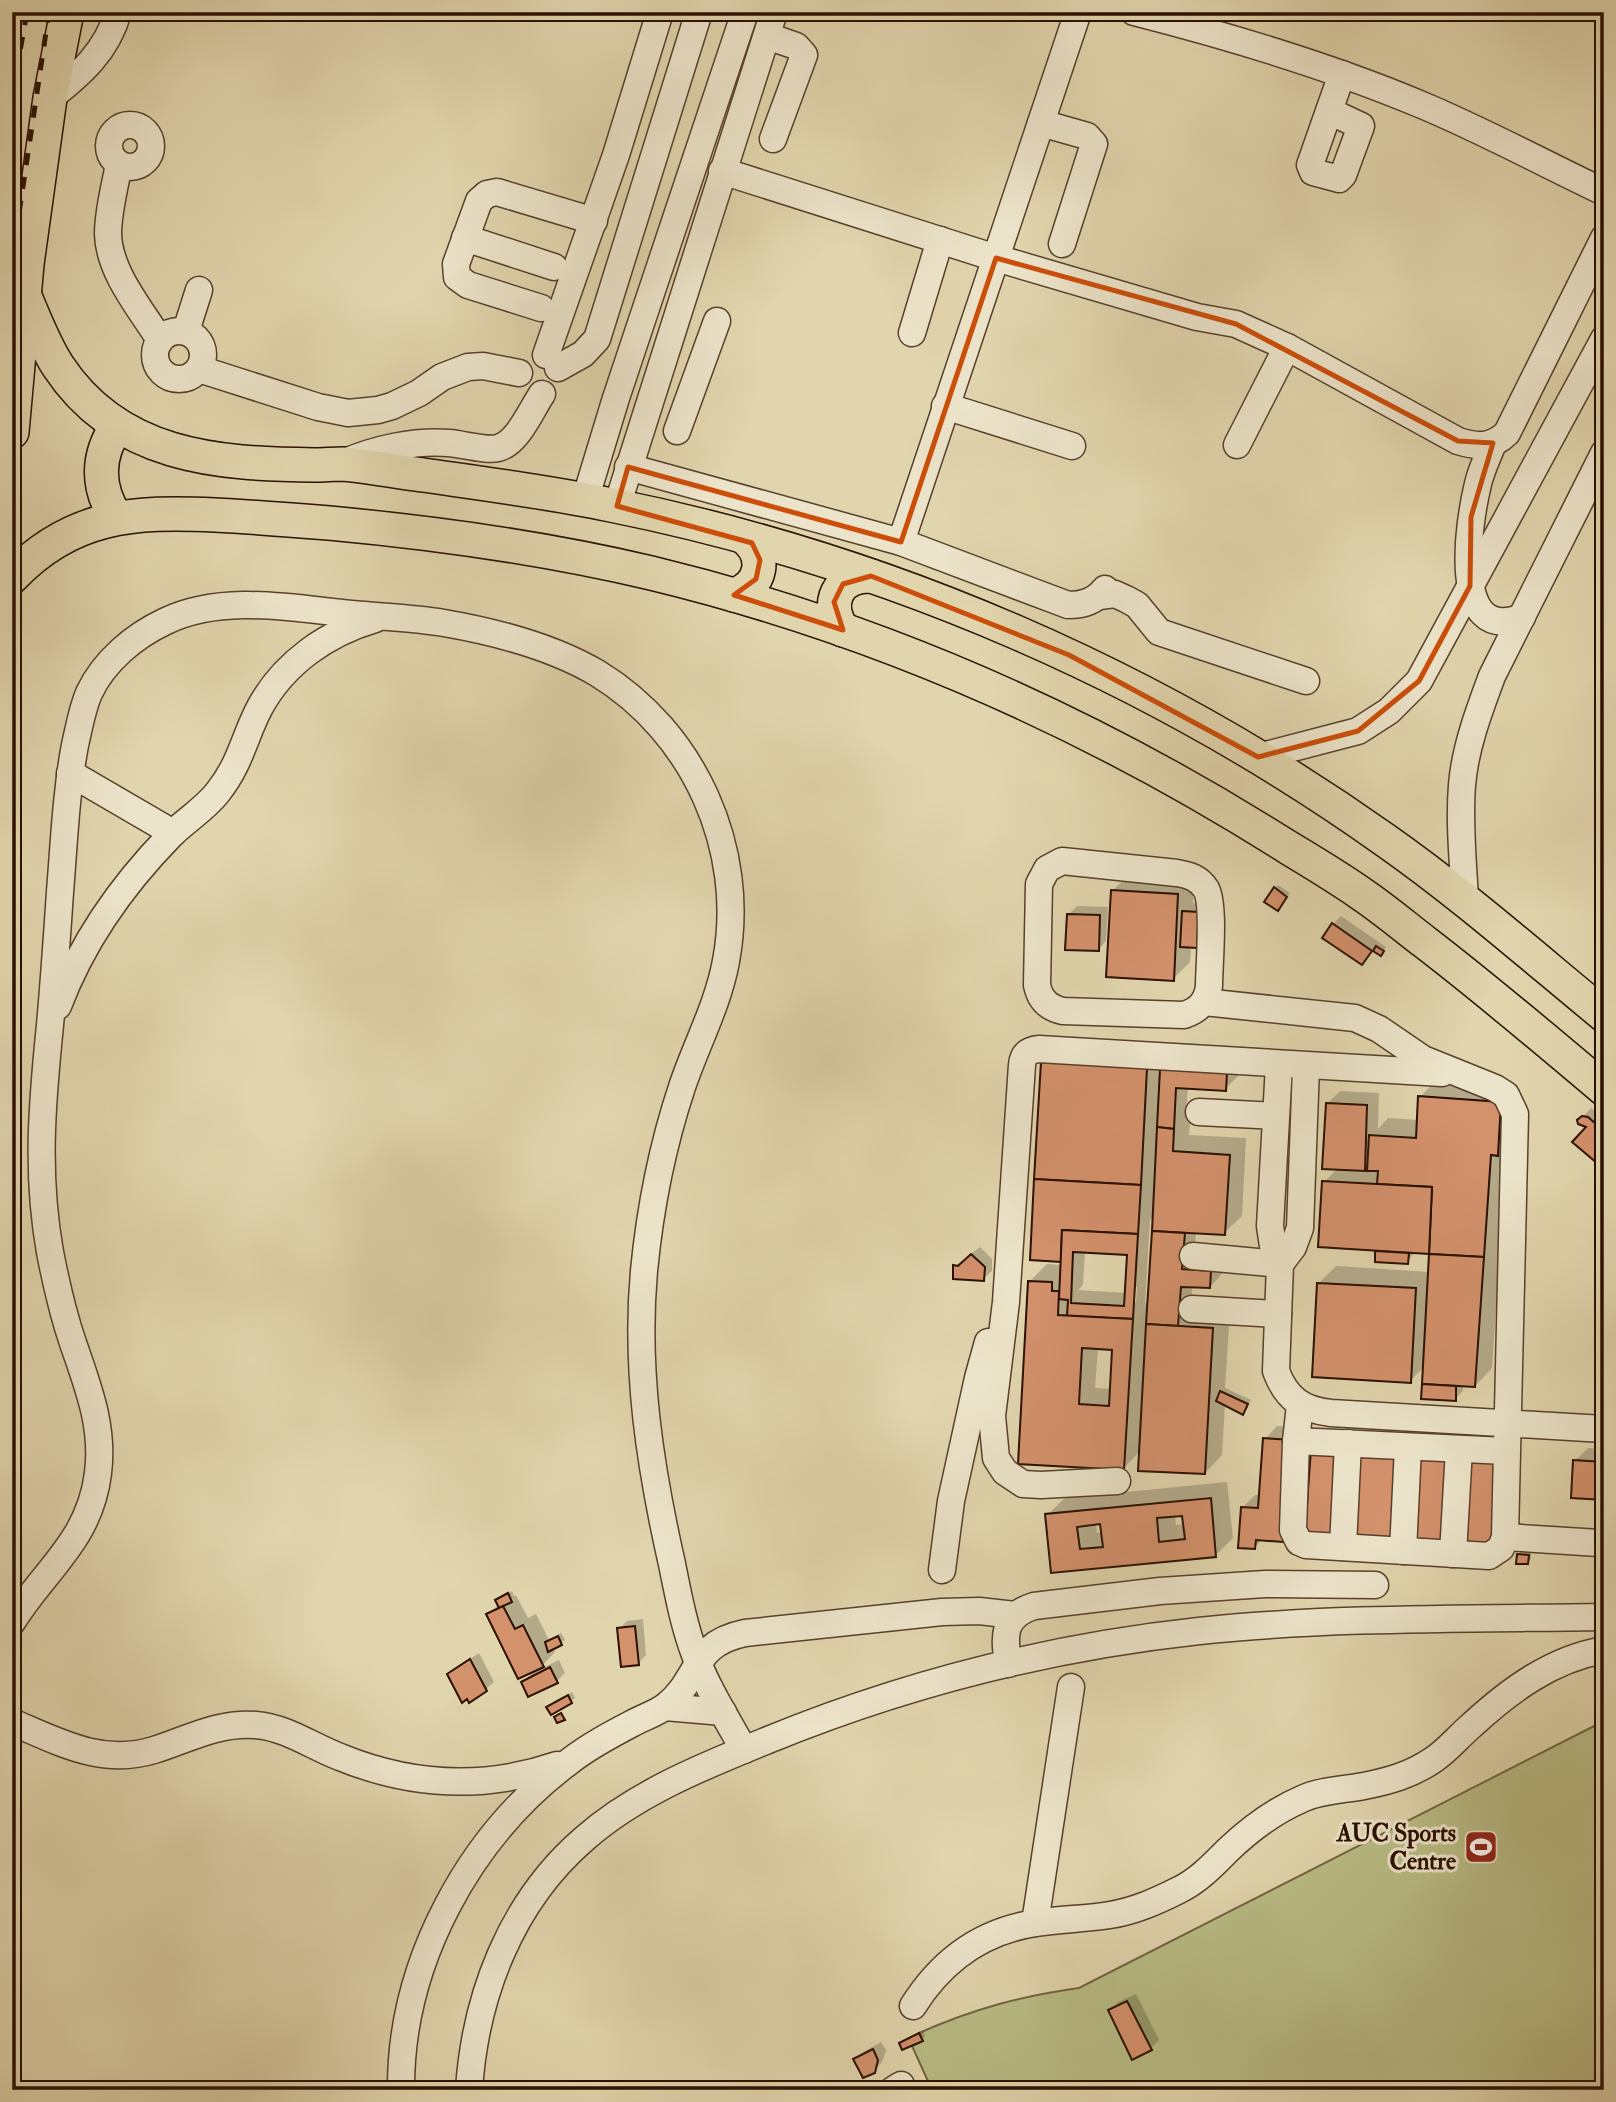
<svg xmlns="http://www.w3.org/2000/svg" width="1616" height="2102" viewBox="0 0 1616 2102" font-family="'IM FELL Double Pica',serif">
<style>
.green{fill:#b9bc85;stroke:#726642;stroke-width:2}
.shadow{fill:#0003;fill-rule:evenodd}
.building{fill:#d3916c;stroke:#2a0f00;stroke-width:2;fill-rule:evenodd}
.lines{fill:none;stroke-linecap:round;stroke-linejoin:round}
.minor-casing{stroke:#58402b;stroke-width:29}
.major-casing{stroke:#2a0f00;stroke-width:36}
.minor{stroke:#ece4ca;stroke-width:26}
.major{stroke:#e1d5ad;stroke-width:33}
.rail{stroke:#2a0f00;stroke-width:5;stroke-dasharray:12 12;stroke-linecap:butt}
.marked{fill:none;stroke:#cc4e0a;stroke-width:5;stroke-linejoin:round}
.labels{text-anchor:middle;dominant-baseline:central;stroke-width:6;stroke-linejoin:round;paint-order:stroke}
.poi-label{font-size:24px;font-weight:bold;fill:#2a0f00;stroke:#ece4ca;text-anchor:end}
</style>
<rect width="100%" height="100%" fill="#e1d5ad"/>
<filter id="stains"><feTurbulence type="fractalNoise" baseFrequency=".00286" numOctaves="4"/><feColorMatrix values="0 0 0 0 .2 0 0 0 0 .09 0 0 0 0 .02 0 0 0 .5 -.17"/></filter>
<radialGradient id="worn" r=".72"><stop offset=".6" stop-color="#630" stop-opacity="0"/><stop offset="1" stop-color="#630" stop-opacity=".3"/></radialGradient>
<path class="green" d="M1604,1721V2090H932L912,2046L922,2041L919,2033C973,2009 1021,1996 1079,1988Z"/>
<g class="shadow">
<path d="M1130,874L1194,878L1193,903L1206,904L1204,938L1196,946H1191L1190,962L1173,979L1112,891Z"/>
<path d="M1278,885L1290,893L1281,905L1275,888Z"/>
<path d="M1077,906L1108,907L1106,941L1098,950L1069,914Z"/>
<path d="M1341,916L1386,947L1384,950L1380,953L1374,949L1362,963L1333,924Z"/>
<path d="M1239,1060L1238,1076L1225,1089L1188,1087L1186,1112H1191L1189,1135L1246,1138L1242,1216L1224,1233L1196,1232L1194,1257L1223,1259L1222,1274L1210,1287L1192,1286L1191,1309L1230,1311L1225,1388L1251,1400L1243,1413L1225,1404L1222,1455L1205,1473L1141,1450L1124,1468L1091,1466V1471L1079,1474V1470L1083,1466L1030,1281L1047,1264L1062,1265L1042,1062ZM1154,1216L1149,1303H1145L1150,1220ZM1085,1251L1129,1253L1127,1293L1078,1290L1083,1285ZM1133,1287H1137L1136,1302H1132ZM1098,1347L1114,1348L1112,1389L1095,1388Z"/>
<path d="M1437,1079L1518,1085L1514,1137L1507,1144L1492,1368L1475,1386L1463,1385V1391L1455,1399L1423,1384L1426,1382L1424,1367L1410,1381L1319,1283L1336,1266L1430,1272L1431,1252L1416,1251L1407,1262L1377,1260V1249L1324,1182L1338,1168L1327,1104L1340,1091L1379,1093L1378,1129L1388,1118L1419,1120L1420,1097Z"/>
<path d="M1591,1108L1604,1116V1167L1589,1126L1579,1121Z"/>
<path d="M980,1247L992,1259V1271L983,1279L955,1266Z"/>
<path d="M1277,1426L1302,1428L1263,1539L1254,1548L1242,1508L1255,1495H1261L1265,1439Z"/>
<path d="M1588,1448L1604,1449V1498L1575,1461Z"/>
<path d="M1227,1482L1233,1538L1216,1555L1053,1571L1047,1515L1065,1498ZM1184,1514L1185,1524L1176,1525L1175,1515ZM1102,1522L1103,1532L1097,1533L1096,1523Z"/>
<path d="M1522,1551L1531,1552V1559L1527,1563L1518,1555Z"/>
<path d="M512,1591L514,1596L516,1595L528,1618L536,1614L549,1640L561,1633L565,1640L553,1648L555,1652L538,1670L559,1660L565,1673L557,1681L523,1682L536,1669L488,1615L499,1604L497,1600Z"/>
<path d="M643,1619L646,1655L638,1663L619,1629L627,1621Z"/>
<path d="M479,1653L494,1682L485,1690L449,1674L458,1666Z"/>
<path d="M572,1692L575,1698L571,1701L551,1712L549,1707L552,1703Z"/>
<path d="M1136,1994L1159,2040L1151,2048L1110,2011L1118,2002Z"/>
<path d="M923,2031L925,2036L922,2039L901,2043Z"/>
<path d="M881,2042L886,2050L882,2062L874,2071L855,2060L863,2052Z"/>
</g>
<g class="building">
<path d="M1274,887L1287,897L1278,911L1264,902Z"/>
<path d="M1111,890L1178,894L1174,981L1106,977Z"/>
<path d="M1182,911L1199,912L1197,948L1180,947Z"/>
<path d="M1067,914L1100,915L1099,951L1065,950Z"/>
<path d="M1332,923L1372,951L1362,965L1322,938Z"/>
<path d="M1376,946L1384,951L1381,956L1373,951Z"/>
<path d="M1041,1062L1147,1068L1141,1185L1034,1179Z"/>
<path d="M1160,1069L1227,1072L1226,1091L1176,1088L1174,1129L1157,1127Z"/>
<path d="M1418,1096L1501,1102L1498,1156L1491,1155L1484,1257L1429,1254L1432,1187L1377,1184L1378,1171H1367L1369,1135L1416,1138Z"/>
<path d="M1326,1103L1367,1105L1365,1171L1322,1169Z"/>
<path d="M1582,1116L1588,1117L1604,1131V1169L1572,1142L1586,1127L1578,1124L1577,1120Z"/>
<path d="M1157,1127L1174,1129L1173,1151L1230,1155L1225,1235L1152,1231Z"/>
<path d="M1034,1179L1141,1185L1138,1234L1062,1230L1061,1262L1030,1260Z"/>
<path d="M1322,1181L1432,1187L1429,1254L1318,1247Z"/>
<path d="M1062,1230L1138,1234L1133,1319L1067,1316L1068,1300L1059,1299ZM1073,1252L1127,1255L1124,1306L1071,1303Z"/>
<path d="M1152,1231L1185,1233L1182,1269L1211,1271L1210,1288L1181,1287L1178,1326L1146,1324Z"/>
<path d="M1375,1251L1409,1253L1408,1264L1375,1262Z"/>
<path d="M971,1254L985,1267L984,1281L953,1279V1265L958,1266Z"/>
<path d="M1429,1254L1484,1257L1475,1387L1422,1384Z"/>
<path d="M1028,1281L1052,1282V1291H1059L1058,1315L1133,1319L1124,1470L1018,1464ZM1082,1348L1112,1350L1109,1406L1079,1404Z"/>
<path d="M1317,1283L1416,1288L1411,1383L1312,1377Z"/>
<path d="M1146,1324L1213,1328L1205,1474L1138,1471Z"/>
<path d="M1422,1384L1456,1386V1401L1421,1399Z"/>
<path d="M1220,1391L1248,1404L1243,1415L1216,1401Z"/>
<path d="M1263,1438L1290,1440L1283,1542L1256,1540L1255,1549L1238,1548L1241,1507L1258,1508Z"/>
<path d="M1311,1448L1338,1450L1332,1535L1305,1533Z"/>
<path d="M1357,1451L1400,1454L1396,1539L1352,1536Z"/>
<path d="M1415,1455L1451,1457L1446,1542L1410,1540Z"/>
<path d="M1466,1459L1502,1461L1496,1546L1460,1543Z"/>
<path d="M1573,1460L1604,1462V1500L1571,1498Z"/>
<path d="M1211,1498L1216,1557L1051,1573L1045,1514ZM1182,1516L1185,1539L1159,1542L1157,1518ZM1100,1524L1103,1547L1080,1549L1077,1527Z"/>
<path d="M1517,1554L1529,1555L1528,1564H1516Z"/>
<path d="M508,1593L512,1602L499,1608L495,1600Z"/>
<path d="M503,1606L515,1629L523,1625L544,1667L518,1679L486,1614Z"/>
<path d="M635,1626L639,1665L621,1667L617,1628Z"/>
<path d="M558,1636L562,1645L548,1652L545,1642Z"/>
<path d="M470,1659L487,1691L469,1703L467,1699L462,1703L447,1674Z"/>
<path d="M550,1667L558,1683L528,1697L521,1682Z"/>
<path d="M568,1695L572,1703L551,1715L546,1707Z"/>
<path d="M561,1713L565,1720L557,1723L554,1717Z"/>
<path d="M1127,2001L1152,2050L1132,2060L1108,2010Z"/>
<path d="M919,2033L923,2041L902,2050L899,2043Z"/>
<path d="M873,2049L878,2060L875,2073L863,2078L853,2059Z"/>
</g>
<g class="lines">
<defs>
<g id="minor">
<path d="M1134,12C1232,37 1329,66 1422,105C1484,131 1543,163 1604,192"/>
<path d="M767,36L796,46L804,55L773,139"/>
<path d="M50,98C81,74 107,51 118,12"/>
<path d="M1329,111L1361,126L1343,175L1339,179L1313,172L1310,165L1342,74"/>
<path d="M1041,123L1087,136L1094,144L1062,244"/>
<circle cx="130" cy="146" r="21"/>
<path d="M119,164C115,186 108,211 108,234C109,272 140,308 160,340"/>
<path d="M722,171L996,258L1197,317L1236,324L1287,347L1458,441C1477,447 1492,448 1507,433L1604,238"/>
<path d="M465,238L554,267"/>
<path d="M541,308L468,285L457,277L456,264L479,201L487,194L497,192L594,221"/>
<circle cx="179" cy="355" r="24"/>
<path d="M186,331L199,290"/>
<path d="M912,333L940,240"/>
<path d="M546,355L616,155L660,12"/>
<path d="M558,368L583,354L597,339L699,12"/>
<path d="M199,369L318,407L348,413L378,410L392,406L419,393L442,377L468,367L483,366L519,373"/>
<path d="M945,406L1072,446"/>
<path d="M677,431L717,321"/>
<path d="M1493,443C1488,457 1481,470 1478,484C1469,520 1449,646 1522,617"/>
<path d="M1237,445L1287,347"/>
<path d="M343,463C375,449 415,440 449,443C462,444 487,451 498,448C518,443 531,410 542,394"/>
<path d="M628,467L901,542L1068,605C1084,605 1095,601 1105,589"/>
<path d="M585,500L616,398L745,12"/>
<path d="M617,506L774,12"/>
<path d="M901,542L1078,12"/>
<path d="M1099,596L1115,594L1126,599L1137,605L1159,632L1306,681"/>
<path d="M1258,757L1358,731L1389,711L1419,681L1604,339"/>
<path d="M70,773L173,833"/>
<path d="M1062,861L1177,873C1189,875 1199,878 1206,889C1215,905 1209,965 1209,986C1207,1002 1199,1010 1184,1015L1063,1011C1049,1008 1040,1000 1037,985L1039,884L1047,869Z"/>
<path d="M1465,899C1463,862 1459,823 1462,785C1465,748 1479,711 1492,676L1604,453"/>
<path d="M1204,1002L1355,1018L1379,1029L1423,1059L1495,1088L1506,1095L1515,1114L1505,1537L1501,1548L1489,1556L1306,1545L1299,1542L1293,1530L1296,1441L1300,1405"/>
<path d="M58,1006C82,942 123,884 171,835C186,820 205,809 218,792C241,763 244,737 260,707C284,663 327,633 375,619"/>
<path d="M1279,1065L1270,1226L1273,1246L1280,1264L1276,1371C1286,1398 1302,1410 1331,1413L1604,1429"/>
<path d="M1199,1112L1276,1116"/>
<path d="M1193,1256L1280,1264"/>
<path d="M1280,1264L1293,1247L1300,1228L1306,1067"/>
<path d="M1192,1309L1278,1314"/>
<path d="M1296,1441L1506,1451"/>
<path d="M1117,1481L1041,1485L1023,1484L1005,1472L996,1458L992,1416L1006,1302L1022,1065C1023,1054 1029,1050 1039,1049L1442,1073"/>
<path d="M1505,1537L1599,1543"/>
<path d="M1343,1547L1348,1443"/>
<path d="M1403,1551L1408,1447"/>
<path d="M1453,1554L1459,1449"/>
<path d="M942,1570L951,1501L978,1378L988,1342"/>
<path d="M12,1622C45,1569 90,1540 98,1473C104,1426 88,1387 73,1343C63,1314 56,1283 50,1252C36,1173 42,1104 50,1025C54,981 57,936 60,892C64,843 66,793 75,745C79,728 82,709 89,693C104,661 134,636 166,621C223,594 291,608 351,614C382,617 414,618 444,623C496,632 551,646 597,673C694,732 747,849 726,961C718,1005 696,1045 682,1087C662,1147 650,1209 644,1271C635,1370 650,1467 672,1564C678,1594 684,1626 695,1655C707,1688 727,1719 744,1750"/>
<path d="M1008,1664C1004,1636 1002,1616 1034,1606L1160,1591L1265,1584L1375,1585"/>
<path d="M665,1707L723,1712"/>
<path d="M12,1722C59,1742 102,1766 154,1750C189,1739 218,1722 256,1725C288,1728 311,1746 340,1757C411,1786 484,1790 557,1765"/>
<path d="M1035,1923L1071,1687"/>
<path d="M913,2006C942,1960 982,1931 1036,1923C1060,1919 1086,1919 1110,1915C1135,1911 1157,1901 1179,1890C1199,1880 1213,1865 1228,1850C1250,1829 1274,1811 1302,1799C1321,1790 1343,1790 1364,1786C1389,1781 1411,1775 1433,1760C1447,1751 1459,1736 1472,1725C1510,1690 1552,1659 1604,1650"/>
<path d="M401,2090C400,1963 469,1836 570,1761C589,1746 612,1734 633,1723C644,1717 657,1713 666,1706C701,1678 691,1644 745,1633L942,1612L979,1611L1015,1615"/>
<path d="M469,2090C475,1996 511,1902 584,1839C636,1793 704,1766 768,1740C905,1684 1051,1647 1199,1631C1333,1617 1469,1619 1604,1617"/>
<path d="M893,2090L901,2085"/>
</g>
<g id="major">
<path d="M23,292C34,317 43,343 58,366C118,457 216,464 315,465C324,465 333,464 342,464C369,466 396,472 423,475C486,484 549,492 611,505C889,561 1154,676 1385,840C1462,894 1532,956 1604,1015"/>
<path d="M12,432L27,264L50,98L67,12"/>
<path d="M116,517C96,487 97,455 117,426"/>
<path d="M12,577C71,515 134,511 215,515C253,517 291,520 329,523C438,533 545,548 651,573C879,628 1092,723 1289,848C1314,863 1339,878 1363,895C1385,910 1405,927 1426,943C1487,990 1545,1039 1604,1089"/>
<path d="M734,595C762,586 768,556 744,537"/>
<path d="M843,630C824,603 838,575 871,576"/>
</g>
</defs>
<use href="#minor" class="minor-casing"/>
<use href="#major" class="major-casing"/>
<use href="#minor" class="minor"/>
<use href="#major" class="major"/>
<g class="rail">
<path d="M12,96L27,12"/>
<path d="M12,260L49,12"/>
</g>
</g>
<path class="marked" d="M996,258L1236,324L1458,441L1493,443L1471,517L1470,586L1419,681L1358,731L1258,757L1069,655L871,576L843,584L834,602L843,630L734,595L756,579L760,560L752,543L617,506L628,467L901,542Z"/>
<defs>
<symbol id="stadium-square" viewBox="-11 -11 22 22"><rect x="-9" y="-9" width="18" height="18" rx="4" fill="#8f2418" stroke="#ece4ca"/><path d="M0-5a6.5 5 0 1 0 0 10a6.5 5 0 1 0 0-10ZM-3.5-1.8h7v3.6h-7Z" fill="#fff"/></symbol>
</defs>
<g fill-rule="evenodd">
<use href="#stadium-square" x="1462" y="1828" width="38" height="38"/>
</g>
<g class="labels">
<g class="poi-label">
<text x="1456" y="1833">AUC Sports<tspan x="1456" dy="28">Centre</tspan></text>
</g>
</g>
<rect width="1616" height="2102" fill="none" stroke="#e1d5ad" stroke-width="42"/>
<rect x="14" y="14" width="1588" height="2074" fill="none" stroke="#2a0f00" stroke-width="3.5"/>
<rect x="21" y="21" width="1574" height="2060" fill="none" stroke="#2a0f00" stroke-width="2"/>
<rect width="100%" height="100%" filter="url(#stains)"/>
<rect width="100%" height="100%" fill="url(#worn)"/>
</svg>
